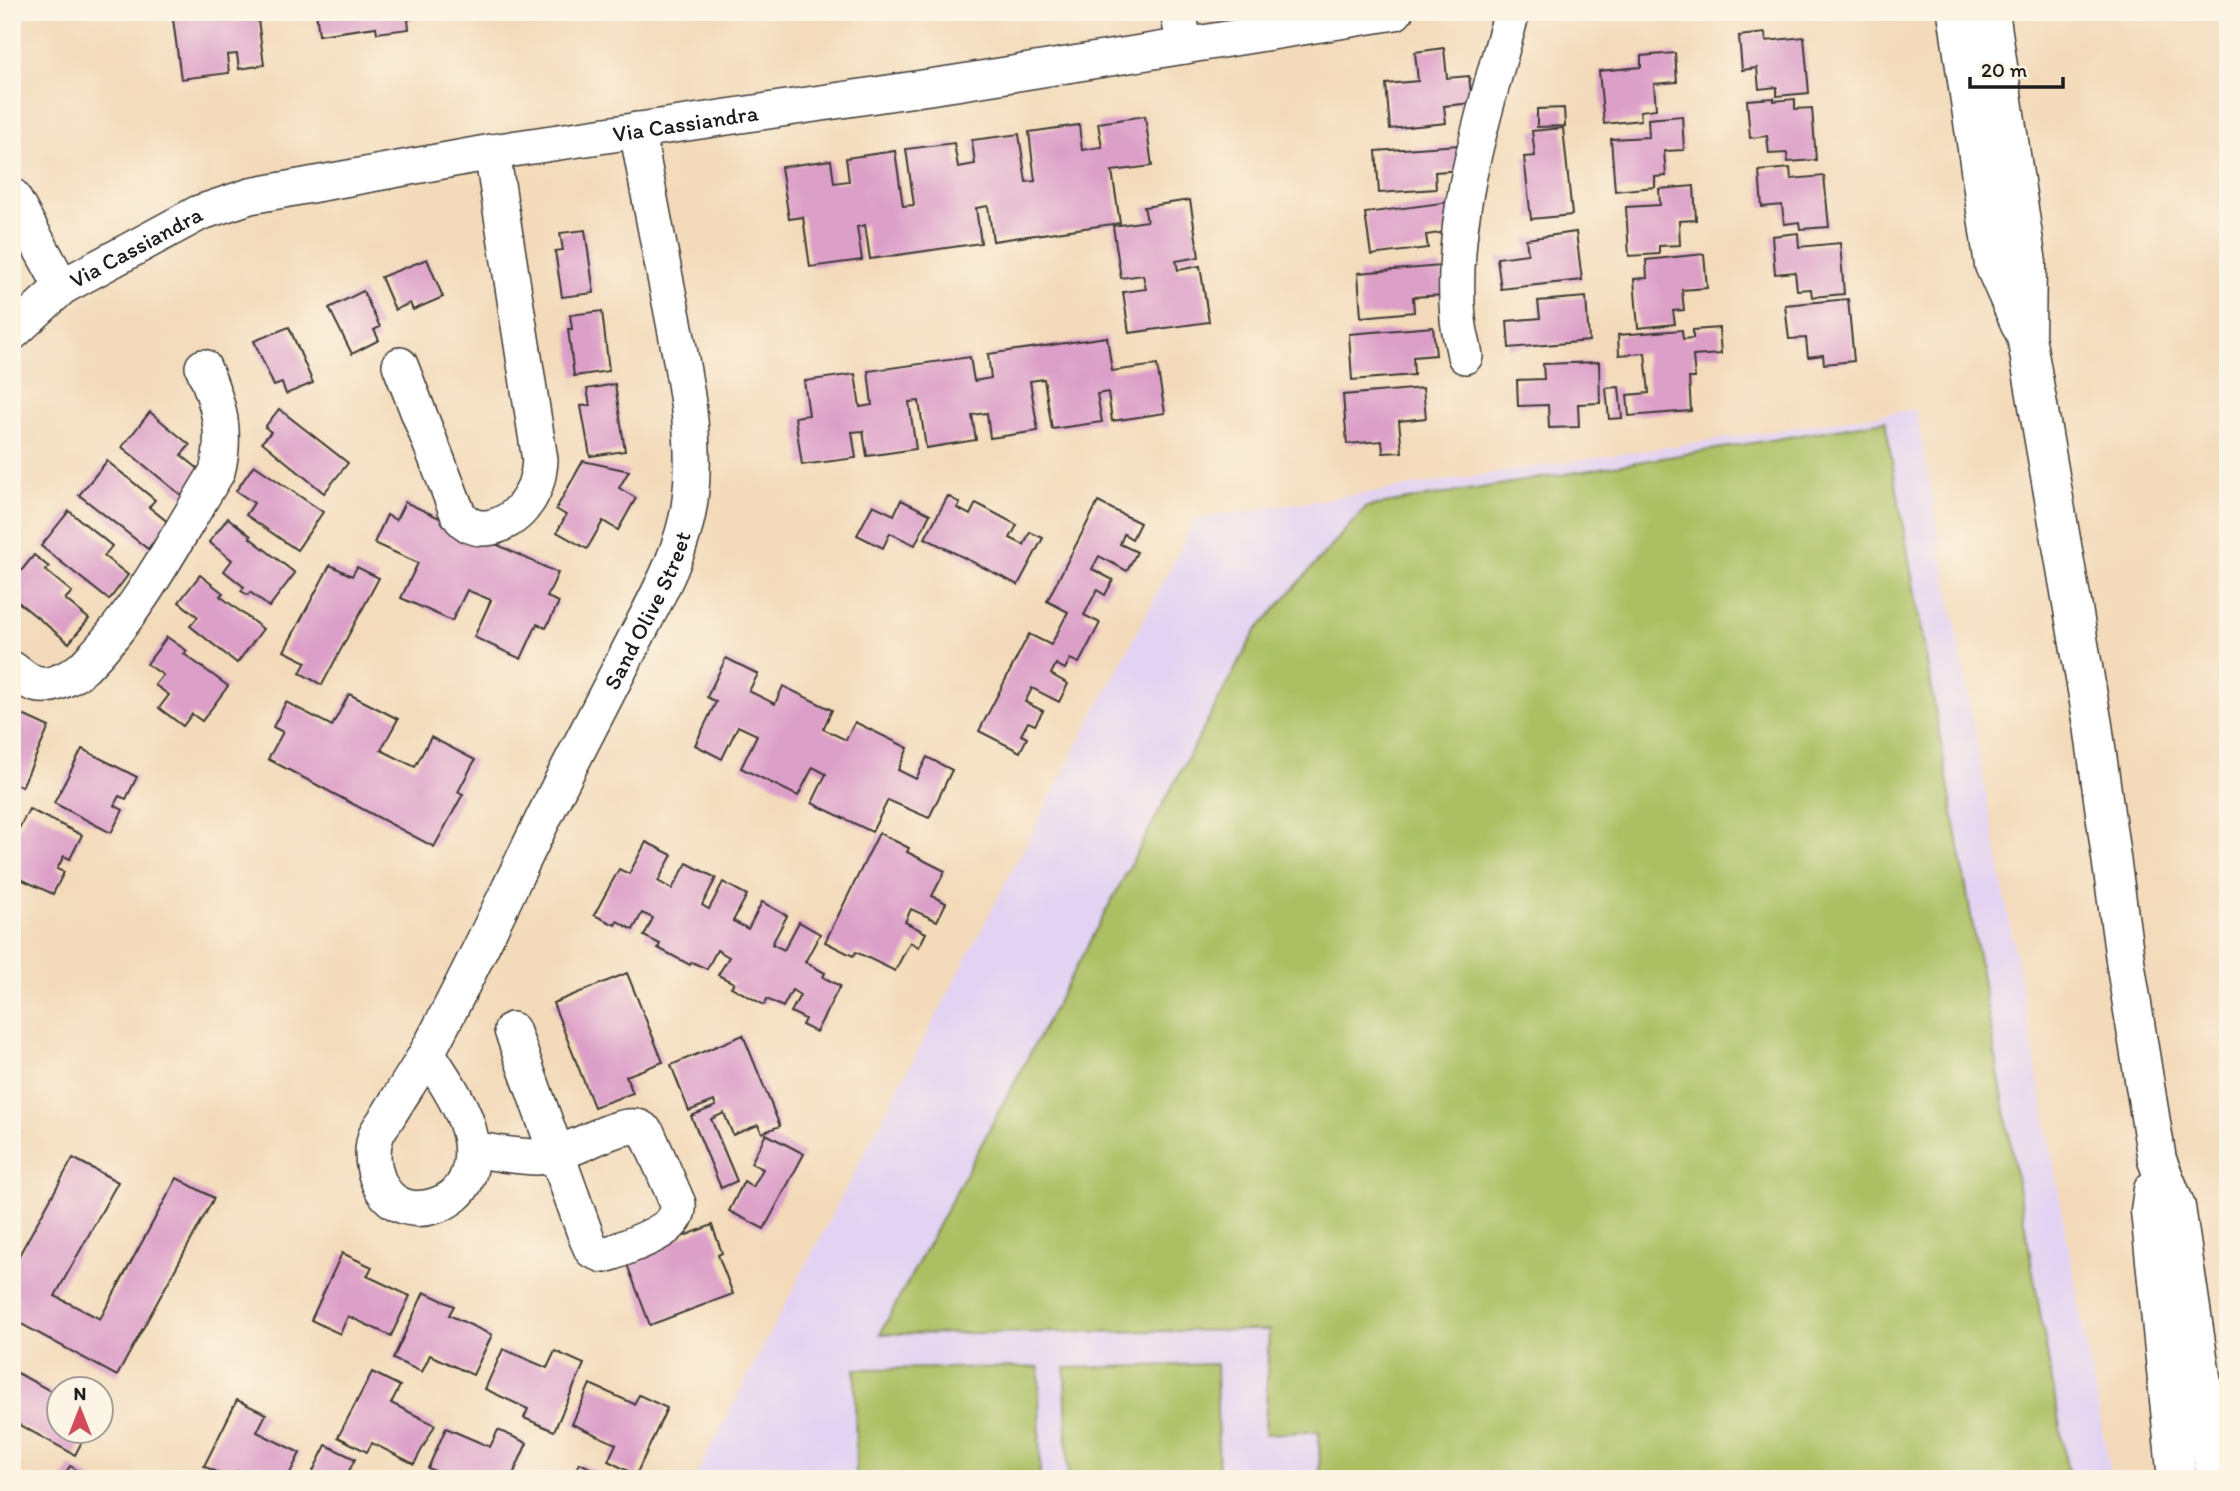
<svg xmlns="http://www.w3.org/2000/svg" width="2240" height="1491" viewBox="0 0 2240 1491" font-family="Itim,sans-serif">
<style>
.built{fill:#e3d3f2}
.green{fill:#acc064;stroke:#646e40;stroke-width:2}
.building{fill:#dc9fc8}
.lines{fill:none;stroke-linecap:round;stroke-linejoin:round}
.minor-casing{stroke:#3c3834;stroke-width:38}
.tertiary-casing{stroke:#3c3834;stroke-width:41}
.minor{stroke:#fff;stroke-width:35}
.tertiary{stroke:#fff;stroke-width:38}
.labels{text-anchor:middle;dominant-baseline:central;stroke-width:6;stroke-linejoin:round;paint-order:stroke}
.street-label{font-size:23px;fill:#1c1c1c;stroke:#fcf5e5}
</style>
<rect width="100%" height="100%" fill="#fcf5e5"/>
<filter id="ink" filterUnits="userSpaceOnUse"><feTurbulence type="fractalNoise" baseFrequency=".0143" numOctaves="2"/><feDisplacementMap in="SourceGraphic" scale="14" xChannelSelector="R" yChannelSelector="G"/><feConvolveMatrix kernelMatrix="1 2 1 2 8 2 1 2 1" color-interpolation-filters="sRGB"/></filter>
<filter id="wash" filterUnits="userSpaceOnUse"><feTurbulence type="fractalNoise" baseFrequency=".00686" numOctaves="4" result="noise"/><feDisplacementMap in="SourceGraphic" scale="28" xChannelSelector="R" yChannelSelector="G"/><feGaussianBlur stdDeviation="1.57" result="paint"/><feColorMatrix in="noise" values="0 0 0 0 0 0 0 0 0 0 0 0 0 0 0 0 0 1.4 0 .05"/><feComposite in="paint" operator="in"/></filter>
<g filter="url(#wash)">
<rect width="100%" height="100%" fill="#f3daba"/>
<path class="built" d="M1916,409L2111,1479H694L1196,519Z"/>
<g class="green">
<path d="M1885,421L2069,1479H1320L1319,1431L1265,1434L1269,1330L880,1334L1255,632L1366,507Z"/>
<path d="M1216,1364L1219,1479H1068L1065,1368Z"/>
<path d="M1039,1367L1040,1479H856L855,1369Z"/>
</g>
<g id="blocks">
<g class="building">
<path d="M172,12H257L264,65L239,69L237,54L227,55L229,73L181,79Z"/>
<path d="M316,12H448L449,14L408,19L409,29L377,33L376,27L319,35Z"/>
<path d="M1765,33L1766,41L1804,37L1809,93L1777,96V87L1759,89L1757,68L1742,70L1739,36Z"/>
<path d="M1444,48L1447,78L1469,76L1472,103L1444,106L1446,123L1390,129L1386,84L1418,81L1415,52Z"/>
<path d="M1675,53L1677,82L1654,84L1656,109L1640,111L1641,120L1604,124L1599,71L1641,67V56Z"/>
<path d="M1774,98V101L1795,99V109L1812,108L1816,160L1788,162L1787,153L1769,154L1767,136L1750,138L1747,100Z"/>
<path d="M1564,108L1565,126L1537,127V109Z"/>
<path d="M1145,116L1152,166L1112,171L1120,223L993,241L988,206L976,208L981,243L870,259L865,225L857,227L862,260L810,267L803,217L789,219L781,167L831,160L834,183L849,181L846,158L895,151L903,206L914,205L906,149L954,143L958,167L975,164L972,140L1019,134L1026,182L1035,181L1029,132L1079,125L1082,150L1102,147L1098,123Z"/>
<path d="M1682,116L1684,150L1664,151L1666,176L1655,177V187L1615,191L1611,139L1649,137L1648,119Z"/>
<path d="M1563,128L1572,215L1531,219L1524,157L1535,156L1532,131Z"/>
<path d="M1459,145L1461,170L1435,172L1436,189L1379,193L1376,151Z"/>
<path d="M1790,168L1791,179L1824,176L1829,227L1800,229L1799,222L1784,224L1782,205L1762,207L1759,171Z"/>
<path d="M1694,186L1696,220L1679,221L1680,245L1659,246V254L1629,256L1626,207L1660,205L1659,189Z"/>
<path d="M1190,200L1199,257L1176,261L1178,270L1200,266L1209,322L1129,333L1123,292L1146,289L1143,275L1121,278L1113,226L1147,221L1144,207Z"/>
<path d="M1449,202L1453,231L1426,235L1428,248L1371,255L1365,213Z"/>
<path d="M585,230L594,293L562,297L555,251L563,250L560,233Z"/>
<path d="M1576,232L1582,280L1501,289L1497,258L1528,254L1526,239Z"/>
<path d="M1798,233L1799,247L1840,243L1844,294L1812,297L1811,289L1797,290L1795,272L1775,274L1772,236Z"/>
<path d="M1704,254L1707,288L1682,290L1684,310L1673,311L1675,324L1638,328L1634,279L1647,278L1646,260Z"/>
<path d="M427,259L443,297L413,310L410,303L395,310L381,277Z"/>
<path d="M1441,266L1444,295L1413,297L1414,312L1361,317L1358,273Z"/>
<path d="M363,291L380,327L374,330L379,340L352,354L329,308Z"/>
<path d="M1586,297L1589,341L1509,348L1507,321L1540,318L1538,301Z"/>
<path d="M1848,299L1854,361L1824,364L1823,355L1808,357L1806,338L1789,339L1785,305Z"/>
<path d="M602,311L609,371L574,376L568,329H572L570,315Z"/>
<path d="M289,327L313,383L286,394L282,383L274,386L254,341Z"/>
<path d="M1433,327L1436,355L1413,357L1414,375L1352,380L1349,334Z"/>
<path d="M1719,328L1721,354L1693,356L1695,378H1689L1691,411L1629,416L1627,395L1649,393L1645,353L1619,355L1618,335L1682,330L1683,339L1693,338V330Z"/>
<path d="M1107,337L1112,371L1157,365L1165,413L1112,421L1108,392L1097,394L1102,422L1052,429L1044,379L1030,381L1038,431L990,438L987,413L972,415L976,440L926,448L919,401L909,402L916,449L867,456L863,431L852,432L856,458L802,465L795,417L809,415L804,381L855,374L860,407L872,405L868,371L970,357L974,381L991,378L988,354Z"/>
<path d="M1599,362L1600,403L1578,404L1579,427L1549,428L1548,405L1518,406L1517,380L1544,379L1543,364Z"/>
<path d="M615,384L625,451L590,456L581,406L590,405L587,389Z"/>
<path d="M1619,387L1622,418L1609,419L1606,388Z"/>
<path d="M1423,388L1426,418L1399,421L1402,452L1383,453L1382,441L1347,444L1343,395Z"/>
<path d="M279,409L348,463L324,493L262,442L271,432L265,427Z"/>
<path d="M150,412L190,445L181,455L206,475L187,500L122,447Z"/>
<path d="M107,461L155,500L149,507L169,523L148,549L79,495Z"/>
<path d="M583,461L629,471L619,488L636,498L618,530L603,521L587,549L557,532L566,515L556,509Z"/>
<path d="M254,465L323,512L297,550L246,515L254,503L236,491Z"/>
<path d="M948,496L960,503L957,508L970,515L976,503L1017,525L1010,538L1024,545L1030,532L1043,538L1018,585L925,538Z"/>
<path d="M901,500L930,514L915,545L890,533L883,548L857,535L873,505L894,515Z"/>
<path d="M405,502L558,573L547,597L559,602L546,628L537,624L521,659L474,637L491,600L467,590L452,621L401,598L418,563L374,543L387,515L396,520Z"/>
<path d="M1098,502L1140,523L1132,539L1124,534L1120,544L1137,552L1127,571L1099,556L1092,569L1113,580L1105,595L1097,590L1084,615L1100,623L1079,663L1070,659L1065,669L1056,664L1051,674L1068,684L1059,702L1032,688L1025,702L1043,711L1035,725L1028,722L1021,735L1027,738L1020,752L979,731L1029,634L1051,645L1068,612L1047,601Z"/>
<path d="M69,511L112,546L104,556L128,575L109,600L41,546Z"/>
<path d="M228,518L251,536L250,538L295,573L269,607L250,592L248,595L241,591L244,587L224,571L232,560L209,542Z"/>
<path d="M34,555L49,567L45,570L72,592L65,599L89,619L69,643L12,597V582Z"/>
<path d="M330,565L352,576L357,567L379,578L322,685L300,673L306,662L284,651Z"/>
<path d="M200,575L223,593L220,596L263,629L237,663L190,626L198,617L179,602Z"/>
<path d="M167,637L187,651L184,654L228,686L202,721L192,714L183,726L159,708L169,695L155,685L163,675L147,664Z"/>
<path d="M726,658L758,674L749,691L775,704L783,686L832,710L823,729L846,740L855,722L908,748L898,770L916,779L927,757L952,770L929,818L888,800L872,832L812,803L826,774L813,767L798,796L741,768L757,735L738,726L722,759L695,745L716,702L707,697Z"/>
<path d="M349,694L398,719L381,750L415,767L431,737L475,760L458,792L463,794L434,847L268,759L283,732L273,727L286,702L332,726Z"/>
<path d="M12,710L49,727L22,787L12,783Z"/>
<path d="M82,749L137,777L126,799L119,796L114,805L123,810L111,833L54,803Z"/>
<path d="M29,809L82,835L70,859L64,856L57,869L64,872L53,894L12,875V842Z"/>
<path d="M879,833L909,848L907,852L945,871L932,896L946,903L937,921L911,909L905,922L926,933L919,947L910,942L895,971L856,952L853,956L825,942Z"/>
<path d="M646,842L672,855L658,881L672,889L687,863L716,878L702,905L709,909L723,882L747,895L733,921L748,929L762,902L787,916L772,944L784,950L799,922L820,934L805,962L825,973L823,977L840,986L816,1032L802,1025L805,1019L791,1012L800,995L792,990L783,1007L767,999L764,1005L731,987L734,983L718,975L729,957L717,950L707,969L692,962L690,965L658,948L660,944L644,936L653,918L642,913L633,930L617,921L615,925L594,915L619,869L629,874Z"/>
<path d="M627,973L663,1062L626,1076L633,1093L594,1107L553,1003Z"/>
<path d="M743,1035L780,1126L762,1133L758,1125L733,1135L724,1113L711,1119L737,1181L721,1188L691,1116L716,1106L714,1101L689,1111L671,1065Z"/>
<path d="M12,1125L21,1130L12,1146Z"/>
<path d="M766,1134L804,1154L764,1229L729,1211L744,1181L753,1187L763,1169L751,1163Z"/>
<path d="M73,1158L118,1182L55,1296L100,1319L177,1178L214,1198L117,1376L12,1319V1268Z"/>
<path d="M712,1225L722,1253L718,1255L733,1294L650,1325L625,1259Z"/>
<path d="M342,1253L372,1267L367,1276L410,1296L391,1336L348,1316L340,1334L311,1320Z"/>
<path d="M424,1292L454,1306L449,1315L492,1335L473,1375L430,1355L422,1372L393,1359Z"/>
<path d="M503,1349L547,1368L555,1351L584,1364L554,1431L524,1418L528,1409L485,1389Z"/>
<path d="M12,1370L60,1396V1432H87L75,1455L12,1421Z"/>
<path d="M372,1372L400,1386L391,1403L435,1425L414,1464L372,1443L367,1452L338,1437Z"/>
<path d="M590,1384L634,1404L639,1395L667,1408L636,1475L608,1461L616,1444L572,1424Z"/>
<path d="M237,1400L266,1414L257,1432L300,1453L287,1479H253L237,1471L233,1479H230L204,1466Z"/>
<path d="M446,1428L490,1447L498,1430L527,1443L511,1479H452L428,1468Z"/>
<path d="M326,1445L355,1459L346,1477L350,1479H309Z"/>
<path d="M580,1463L612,1479H572Z"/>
<path d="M70,1466L93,1479H62Z"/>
</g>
</g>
</g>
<g filter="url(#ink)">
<use href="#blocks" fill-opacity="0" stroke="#3c3834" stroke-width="2"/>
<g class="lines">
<defs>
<g id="minor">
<path d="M1178,12L1185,46"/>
<path d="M12,196L62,287"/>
<path id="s1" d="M12,333L62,287L199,213L250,196L492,152L956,83L1395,12"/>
<path d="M1465,356C1463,344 1459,331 1458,319C1449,215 1485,111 1512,12"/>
<path d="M400,365L458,514C474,539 507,527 523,507C534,494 539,477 540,460L492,152"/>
<path d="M12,669C21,675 29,684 40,685C53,687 74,676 84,667C139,612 176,538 217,472C227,433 219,403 203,367"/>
<path id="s2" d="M427,1053C450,1089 486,1135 466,1180C455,1204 419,1217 395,1202C375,1189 368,1155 377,1133C380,1127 385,1121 388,1116C401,1094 416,1073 428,1051C478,959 520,863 567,771C589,728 612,684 634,641C657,597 684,550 690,500C698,437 683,369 671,307C659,248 648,189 637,130"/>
<path d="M472,1149C493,1152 516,1157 537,1157C568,1156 612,1124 635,1127C641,1127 644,1130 648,1135L678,1204C681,1231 634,1243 614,1252L604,1255L592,1250L587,1239L512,1030"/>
</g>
<g id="tertiary">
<path d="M1957,12L1994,265L2022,328"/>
<path d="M1990,12L2027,263L2026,336L2093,725L2126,967L2157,1160L2176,1207L2216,1479"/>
<path d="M2153,1190L2150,1211L2177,1479"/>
</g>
</defs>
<use href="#minor" class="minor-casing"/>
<use href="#tertiary" class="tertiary-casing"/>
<use href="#minor" class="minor"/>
<use href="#tertiary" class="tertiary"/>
</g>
</g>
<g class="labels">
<g class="street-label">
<text stroke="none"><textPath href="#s1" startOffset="719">Via Cassiandra</textPath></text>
<text stroke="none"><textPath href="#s1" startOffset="152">Via Cassiandra</textPath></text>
<text stroke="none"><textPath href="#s2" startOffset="887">Sand Olive Street</textPath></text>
</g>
</g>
<rect width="2240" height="1491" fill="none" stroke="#fcf5e5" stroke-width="42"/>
<g transform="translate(80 1410)"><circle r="33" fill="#fcf5e5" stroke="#a29e95" stroke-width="2"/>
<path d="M0-5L12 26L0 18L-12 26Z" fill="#d1495b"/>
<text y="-10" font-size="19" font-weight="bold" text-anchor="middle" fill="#1c1c1c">N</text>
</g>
<path d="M1970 77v10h93v-10" fill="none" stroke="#1c1c1c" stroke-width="3.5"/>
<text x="1981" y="77" font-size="21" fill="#1c1c1c" stroke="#fcf5e5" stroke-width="5" paint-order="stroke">20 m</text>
</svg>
